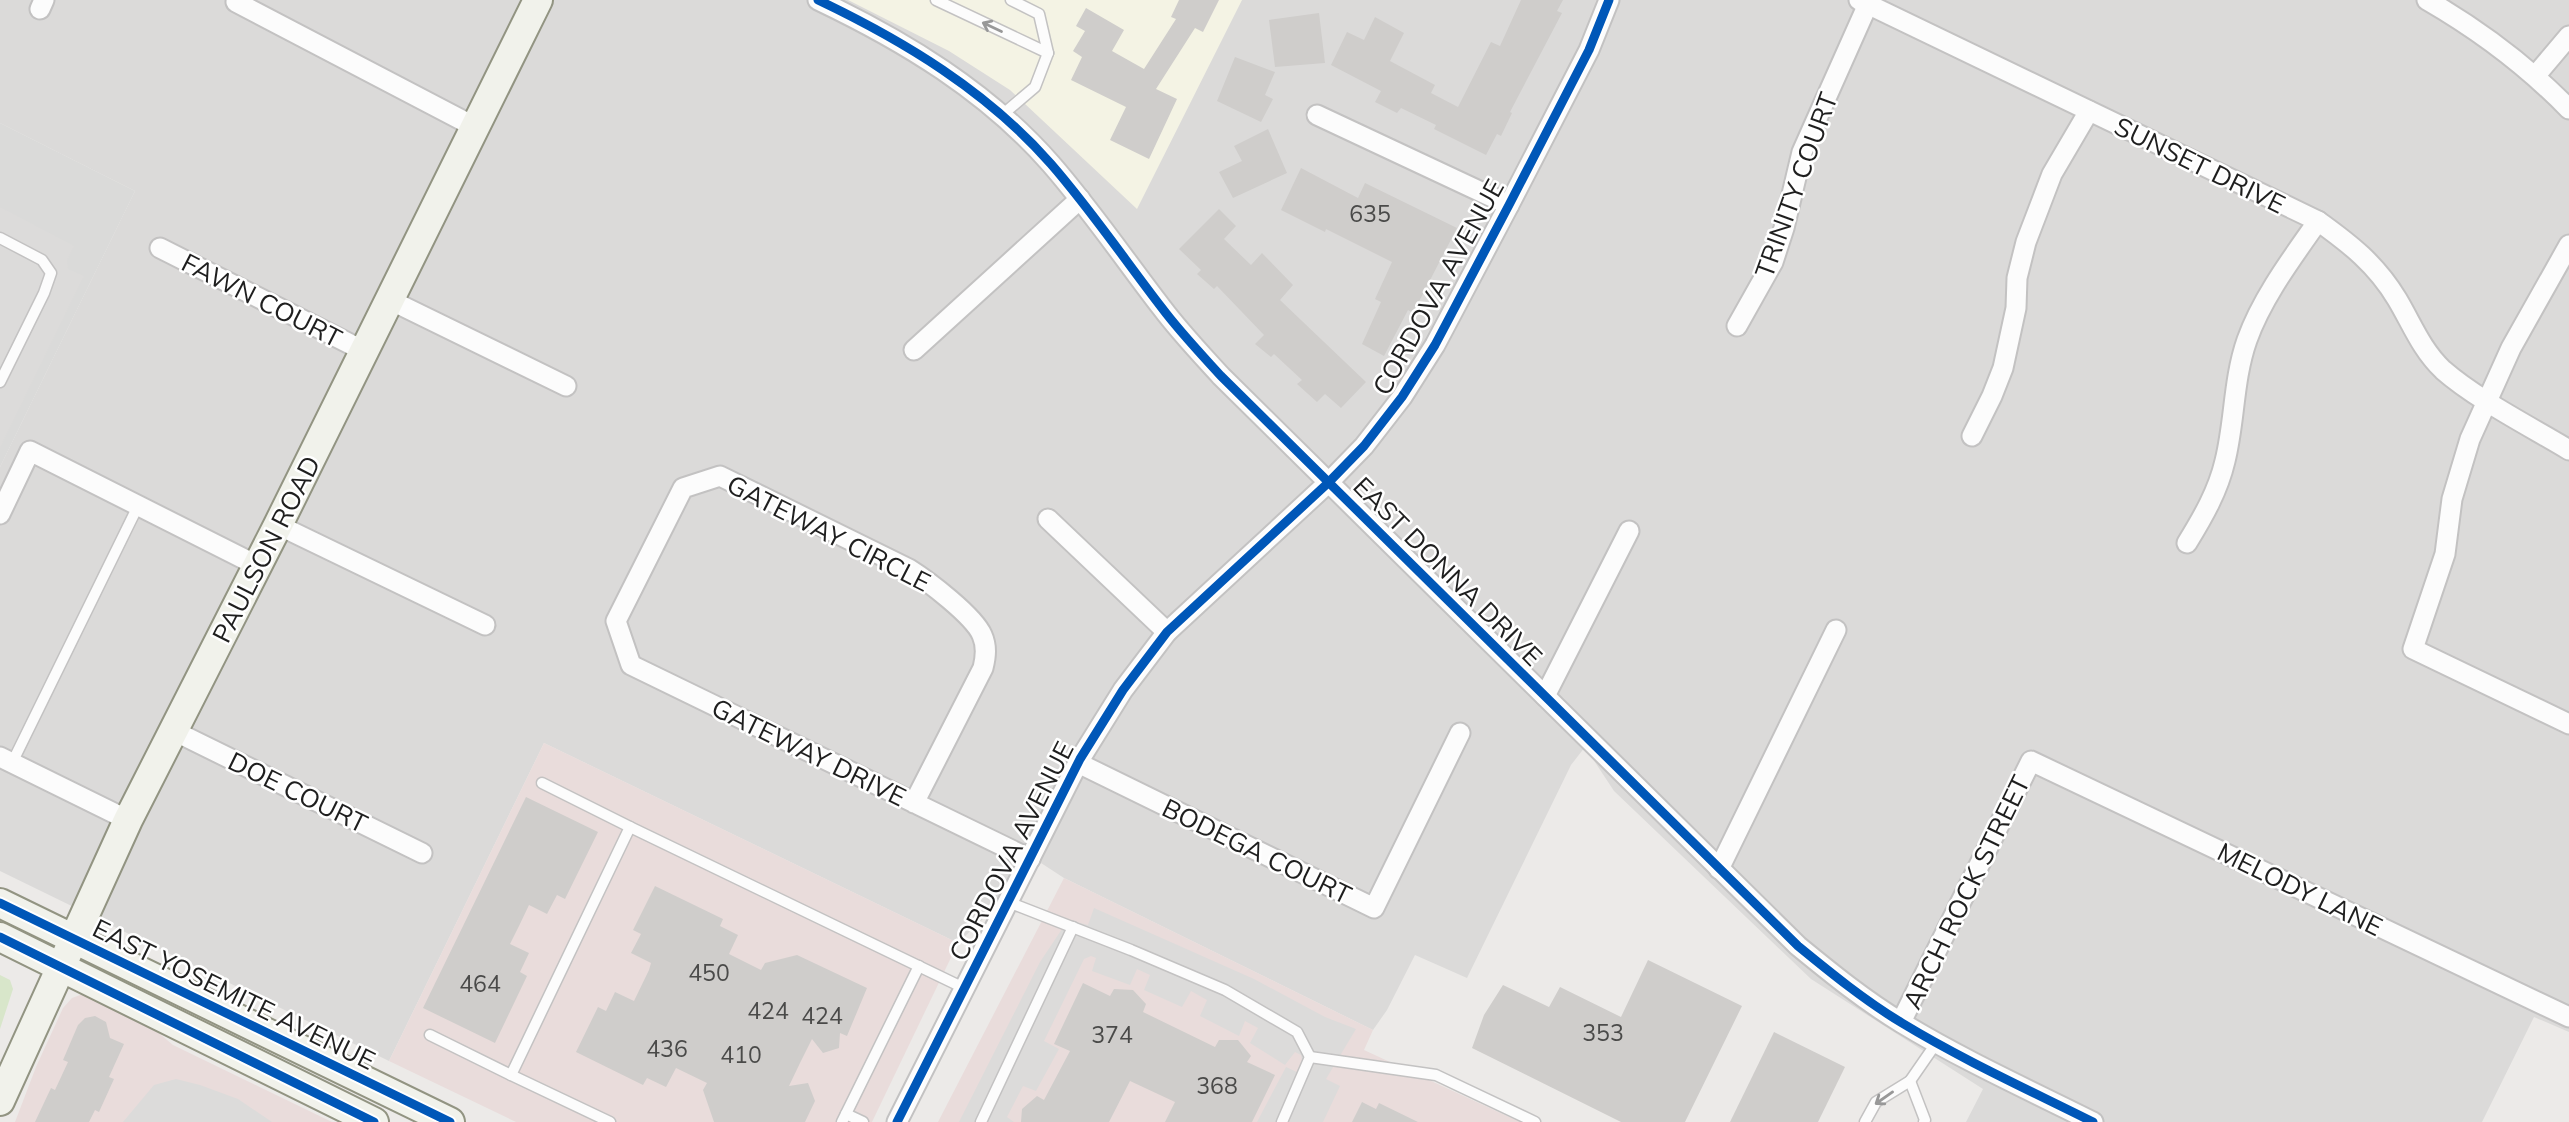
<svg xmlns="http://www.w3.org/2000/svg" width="2569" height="1122" viewBox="0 0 2569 1122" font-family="Mulish,sans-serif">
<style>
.residential{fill:#dbdad9}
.commercial{fill:#e9dcdb}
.education{fill:#f4f3e4}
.religious{fill:#dadad9}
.grass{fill:#d8e6ca}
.parking{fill:#dcdbda}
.building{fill:#cfcdcb}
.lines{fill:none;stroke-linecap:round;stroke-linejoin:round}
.lane-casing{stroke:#c3c2c2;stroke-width:13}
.street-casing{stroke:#c3c2c2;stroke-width:23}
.secondary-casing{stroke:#929482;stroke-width:32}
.lane{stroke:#fcfcfc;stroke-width:10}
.street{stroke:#fcfcfc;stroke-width:19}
.secondary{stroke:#f1f2eb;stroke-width:28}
.cycleway-casing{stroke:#fff;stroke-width:13}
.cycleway{stroke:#0057b8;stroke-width:9}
.oneway{stroke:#989898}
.labels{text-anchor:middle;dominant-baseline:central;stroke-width:5;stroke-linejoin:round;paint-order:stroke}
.number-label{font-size:23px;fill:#4a4a49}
.street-label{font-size:26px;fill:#1e1e1e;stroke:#fff}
</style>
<rect width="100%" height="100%" fill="#eceae8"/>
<path class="residential" d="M0,0H2569V1032L2534,1017L2482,1122H1966L1983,1089L1811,979L1614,791L1585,747L1571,765L1467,978L1415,955L1387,1010L1373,1030L1064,878L1041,863L958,943L544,743L389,1061L0,871V467L135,191L0,123Z"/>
<g class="commercial">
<path d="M544,743L958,943L872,1122H516L389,1061Z"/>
<path d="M1064,878L1373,1030L1364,1050L1520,1122H938Z"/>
<path d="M83,994L92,995L148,1024L173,1045L332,1122H15L36,1067L63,1008L72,998Z"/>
</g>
<path class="education" d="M848,0H1242L1137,209L1010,90L949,51Z"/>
<path class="religious" d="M0,123L135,191L0,467Z"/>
<path class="grass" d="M0,975L10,980L13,989L0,1029Z"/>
<g class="parking">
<path d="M0,207L74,246L67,261L68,269L84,276L0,448Z"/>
<path d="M1094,908L1254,979L1325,1017L1356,1029L1326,1079L1340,1086L1323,1122H1257L1286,1067L1299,1073L1303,1066L1301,1055L1295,1052L1285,1065L1250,1043L1258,1028L1245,1021L1239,1036L1200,1016L1207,1000L1191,991L1182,1007L1144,990L1150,975L1137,969L1130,985L1092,971L1096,958L1091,956L1084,959L1044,1041L1059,1049L1036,1091L1023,1086L1007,1117L1014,1122H959L1040,962L1068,920L1088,925Z"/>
<path d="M176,1079L200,1085L238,1099L272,1122H123L154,1085Z"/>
</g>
<g class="building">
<path d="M1179,0H1219L1203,32L1195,28L1156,89L1177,99L1149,159L1110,140L1126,107L1071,80L1082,57L1073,51L1085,31L1076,26L1086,8L1124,30L1112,51L1144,69L1176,19L1171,17Z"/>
<path d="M1521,0H1563L1557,11L1562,13L1510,112L1512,113L1501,136L1497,134L1486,155L1434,129L1436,125L1401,108L1397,113L1375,102L1381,91L1331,65L1347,32L1364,40L1375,17L1404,33L1390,61L1435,85L1431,93L1458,107L1491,42L1500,46Z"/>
<path d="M1319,13L1325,63L1275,67L1269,20Z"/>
<path d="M1235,57L1275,72L1265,95L1273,99L1261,122L1217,101Z"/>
<path d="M1268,129L1287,173L1233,198L1219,172L1242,161L1234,146Z"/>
<path d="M1301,168L1358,198L1365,183L1457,228L1413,313L1408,310L1384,356L1362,344L1381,302L1375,299L1392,262L1326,229L1325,232L1281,210Z"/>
<path d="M1219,209L1236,226L1224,239L1251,265L1262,253L1293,285L1280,300L1366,382L1341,408L1325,394L1317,402L1297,384L1302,380L1274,354L1271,357L1255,344L1264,335L1217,286L1214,289L1197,274L1201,270L1179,249Z"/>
<path d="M526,797L598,832L565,899L557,895L547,914L529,905L519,926L510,944L529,953L520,972L527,976L495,1043L423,1008Z"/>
<path d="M655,886L723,919L720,926L738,935L729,954L761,970L765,963L797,955L867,988L847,1036L840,1033L839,1048L823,1053L812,1039L800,1063L789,1086L808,1083L815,1101L805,1122H714L703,1090L707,1083L676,1068L666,1087L647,1078L643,1085L576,1052L598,1007L606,1011L615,992L634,1001L649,970L651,963L631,953L641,934L633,930Z"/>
<path d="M1648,960L1742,1006L1685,1122H1621L1472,1048L1484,1015L1503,985L1549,1007L1560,987L1621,1017Z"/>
<path d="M1083,983L1110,996L1114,989L1133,990L1146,1004L1143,1012L1215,1047L1219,1040H1238L1251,1056L1247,1062L1275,1075L1252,1122H1165L1175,1102L1130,1081L1109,1122H1021L1022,1109L1037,1096L1044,1100L1070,1051L1054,1044Z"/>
<path d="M95,1016L106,1022L110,1038L124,1044L109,1077L114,1079L99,1112L95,1110L89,1122H35L51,1088L55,1090L68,1062L63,1060L78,1025L85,1018Z"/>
<path d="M1774,1032L1845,1067L1818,1122H1730Z"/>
<path d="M1362,1102L1376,1109L1379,1103L1418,1122H1352Z"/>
</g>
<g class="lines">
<defs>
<g id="lane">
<path d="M936,0L1048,53"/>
<path d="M1002,115L1035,87L1048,53L1039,14L1011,0"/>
<path d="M0,238L42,260L51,273L44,293L0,382"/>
<path d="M12,763L138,506"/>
<path d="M542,783L630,827"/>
<path d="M1008,902L1131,950L1225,990L1297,1032L1310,1057L1282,1122"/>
<path d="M430,1035L511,1075"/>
<path d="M1310,1057L1436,1075L1535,1122"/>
<path d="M1910,1081L1925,1120L1924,1122"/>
<path d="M846,1114L863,1122"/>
<path d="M610,1122L511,1075L630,827L964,988"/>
<path d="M842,1122L919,966"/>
<path d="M981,1122L1073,927"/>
<path d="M1865,1122L1876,1102L1910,1081L1937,1042"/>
</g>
<g id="street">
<path d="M818,0C904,41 987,91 1051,164C1091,210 1125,260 1162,308C1180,332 1201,354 1221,376L1798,946C1831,973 1864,1000 1902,1023C1963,1060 2029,1090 2093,1122"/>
<path d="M1859,0L2318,221C2350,244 2376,264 2397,299C2412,324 2421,349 2443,370C2476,399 2531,427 2569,450"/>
<path d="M2427,0C2479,30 2527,66 2569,109"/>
<path d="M236,2L475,127"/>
<path d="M40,9L44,0"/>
<path d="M2536,75L2569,36"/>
<path d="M1317,115L1509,205"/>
<path d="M2569,245L2511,348L2470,439L2452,499L2445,554L2413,649L2569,724"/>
<path d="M160,248L364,351"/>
<path d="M390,300L566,386"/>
<path d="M1737,326L1773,262L1784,228L1802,152L1868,4"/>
<path d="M914,350L1080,199"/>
<path d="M1972,436L1992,396L2003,368L2016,308L2017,278L2026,242L2052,174L2089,111"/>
<path d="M0,514L30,451L258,566"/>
<path d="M1048,519L1167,632"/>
<path d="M278,525L485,625"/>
<path d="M2187,543C2203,517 2218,491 2225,461C2235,421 2233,380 2247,340C2262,298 2292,258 2318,221"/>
<path d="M1545,696L1629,531"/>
<path d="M174,731L422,853"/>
<path d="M0,757L128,820"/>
<path d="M1078,763L1374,908L1460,733"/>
<path d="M914,803L983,668C986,656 987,646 982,635C974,616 928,581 909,569L720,476L683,488L616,621L631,665L1030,859"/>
<path d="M1719,869L1836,630"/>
<path d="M1901,1022L2031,761L2569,1017"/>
<path d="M897,1122L1080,759L1123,690L1167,632L1328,483L1364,446L1402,397L1435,345L1509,205L1589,50L1609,0"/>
</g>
<g id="secondary">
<path d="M0,903L450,1122"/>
<path d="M0,937L374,1122"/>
<path d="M0,1101L128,820L278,525L538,0"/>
</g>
</defs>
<use href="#lane" class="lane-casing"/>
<use href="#street" class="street-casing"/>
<use href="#secondary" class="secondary-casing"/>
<use href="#lane" class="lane"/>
<use href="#street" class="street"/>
<use href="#secondary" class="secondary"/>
<defs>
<g id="cycleway">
<path d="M818,0C904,41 987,91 1051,164C1091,210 1125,260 1162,308C1180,332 1201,354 1221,376L1798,946C1831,973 1864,1000 1902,1023C1963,1060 2029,1090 2093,1122"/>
<path d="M0,903L450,1122"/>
<path d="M0,937L374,1122"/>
<path d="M897,1122L1080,759L1123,690L1167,632L1328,483L1364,446L1402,397L1435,345L1509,205L1589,50L1609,0"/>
</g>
</defs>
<use href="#cycleway" class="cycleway-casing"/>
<use href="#cycleway" class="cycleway"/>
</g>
<defs><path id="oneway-shaft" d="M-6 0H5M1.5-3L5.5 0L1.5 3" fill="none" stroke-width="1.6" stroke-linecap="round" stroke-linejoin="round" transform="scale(1.75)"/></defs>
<g class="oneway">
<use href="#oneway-shaft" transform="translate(992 27) rotate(-155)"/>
<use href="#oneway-shaft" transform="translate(1884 1098) rotate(145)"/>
</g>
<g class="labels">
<g class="number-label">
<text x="1370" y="213">635</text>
<text x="709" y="972">450</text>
<text x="480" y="983">464</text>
<text x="768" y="1010">424</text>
<text x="822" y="1015">424</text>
<text x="1603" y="1032">353</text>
<text x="1112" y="1034">374</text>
<text x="667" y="1048">436</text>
<text x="741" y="1054">410</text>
<text x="1217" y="1085">368</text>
</g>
<g class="street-label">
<text transform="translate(2200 165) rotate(26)">SUNSET DRIVE</text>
<text transform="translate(1796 185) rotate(-70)">TRINITY COURT</text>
<text transform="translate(1438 287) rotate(-61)">CORDOVA AVENUE</text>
<text transform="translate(262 300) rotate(27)">FAWN COURT</text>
<text transform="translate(829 533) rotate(27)">GATEWAY CIRCLE</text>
<text transform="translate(266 549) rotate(-63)">PAULSON ROAD</text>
<text transform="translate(1448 571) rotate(45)">EAST DONNA DRIVE</text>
<text transform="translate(809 752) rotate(26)">GATEWAY DRIVE</text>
<text transform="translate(298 792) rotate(26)">DOE COURT</text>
<text transform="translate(1011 851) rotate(-63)">CORDOVA AVENUE</text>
<text transform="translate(1257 851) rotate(26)">BODEGA COURT</text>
<text transform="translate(2300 889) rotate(26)">MELODY LANE</text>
<text transform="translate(1966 892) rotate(-64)">ARCH ROCK STREET</text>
<text transform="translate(234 994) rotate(26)">EAST YOSEMITE AVENUE</text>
</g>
</g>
</svg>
